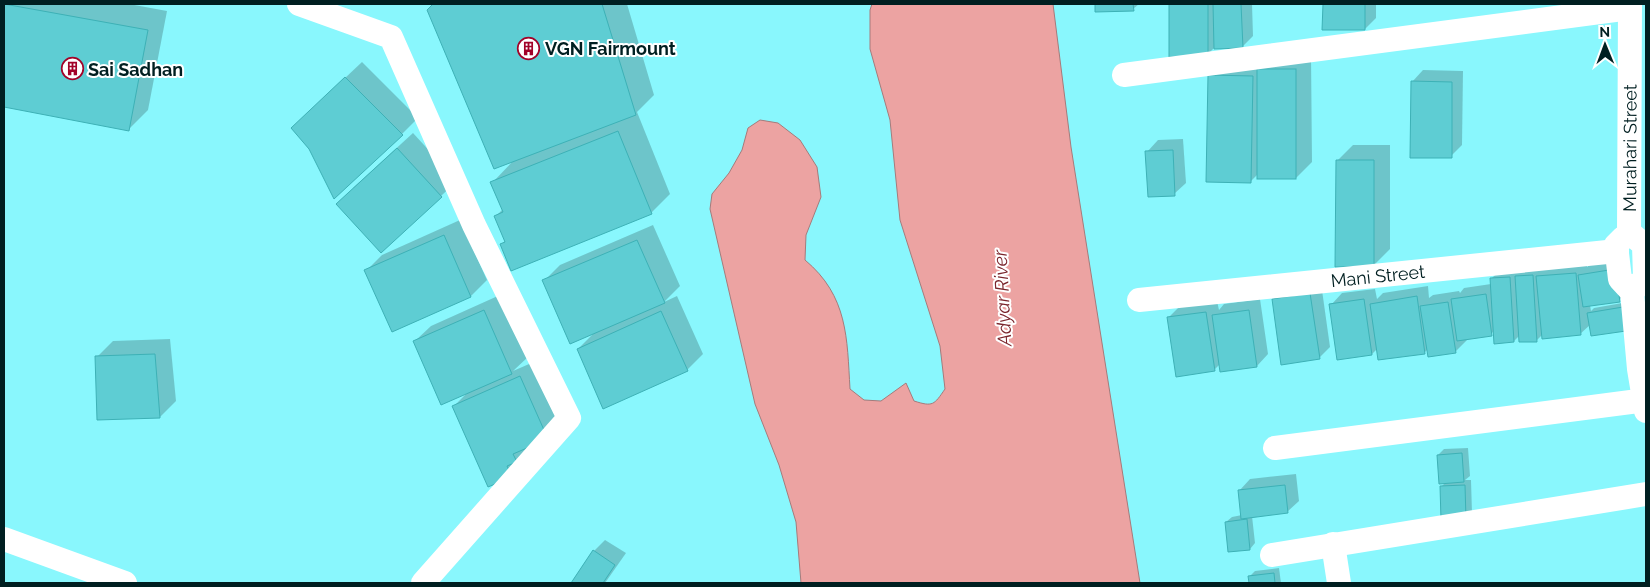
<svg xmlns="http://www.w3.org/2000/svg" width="1650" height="587" viewBox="0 0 1650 587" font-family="Raleway,sans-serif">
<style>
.water{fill:#eca3a2;stroke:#a57b7b}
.shadow{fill:#0003}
.building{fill:#5ecdd3;stroke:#3db1b6}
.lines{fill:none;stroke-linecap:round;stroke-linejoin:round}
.street{stroke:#fff;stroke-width:24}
.labels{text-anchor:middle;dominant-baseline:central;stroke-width:4;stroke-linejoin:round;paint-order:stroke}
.poi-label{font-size:18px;font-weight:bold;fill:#001f21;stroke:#fff;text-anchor:start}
.street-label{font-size:18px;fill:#001f21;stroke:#fff}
.water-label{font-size:19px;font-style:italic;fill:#7a252c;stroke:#fff}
</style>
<rect width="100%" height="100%" fill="#89f7fd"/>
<path class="water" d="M872,4H1053L1071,147L1140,583H801L796,522L779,465L755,404L710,209L712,194L729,173L742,150L748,128L760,120L778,123L800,140L817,167L821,197L806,235L805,260C848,296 847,338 850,389L864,400L881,401L906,383L914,401C933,407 934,405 945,389L940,346L900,220L890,120L870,49V10Z"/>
<g class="shadow">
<path d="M4,4H129L167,11L148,110L128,130L4,106Z"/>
<path d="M435,4H627L654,95L637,112L670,194L651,213L502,244L506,240L496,216L503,209L492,183L515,159L428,10Z"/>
<path d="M1096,4H1139L1133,9L1097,11Z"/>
<path d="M1170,4H1252L1253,36L1242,47H1215L1207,55H1170Z"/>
<path d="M1324,4H1376V18L1365,29L1323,28Z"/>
<path d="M1311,54L1312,162L1296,178L1258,174L1250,182L1209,76Z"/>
<path d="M362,62L418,118L402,134L309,112Z"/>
<path d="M1423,70L1463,71L1462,145L1451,156L1412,82Z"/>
<path d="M413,133L457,181L441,196L353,188Z"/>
<path d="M1183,139L1186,183L1174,194L1147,152L1158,140Z"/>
<path d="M1353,145H1390V249L1374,265L1337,161Z"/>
<path d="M460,220L487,280L471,296L392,330L366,271L382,255Z"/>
<path d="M653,225L680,286L664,302L677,296L703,354L687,370L578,349L595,332L544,281L560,265Z"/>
<path d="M1626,258L1631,289L1619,300L1590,305L1591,311L1594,308L1628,302L1631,324L1590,325L1580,334H1543L1537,340L1520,335L1514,341L1494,331L1491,334L1466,338L1467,340L1455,352L1428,349L1424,353L1378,348L1372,354L1331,305L1342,293L1375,289L1377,299L1383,293L1428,286L1429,298L1433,295L1459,291L1460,293L1464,288L1491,284V279L1502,268L1587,262V267L1591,264Z"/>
<path d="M1321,283L1330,347L1319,358L1273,299L1284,288Z"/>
<path d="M500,295L528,357L513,371L536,361L563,422L512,476L453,407L468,392L415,341L431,326Z"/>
<path d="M1260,299L1268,354L1257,366L1220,364L1215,369L1168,318L1180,306L1217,301L1219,310L1224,304Z"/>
<path d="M170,339L176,401L160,417L97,357L113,341Z"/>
<path d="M1468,448L1470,476L1465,480H1471L1472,513L1466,518L1441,487L1445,483L1438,455L1444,449Z"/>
<path d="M1296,474L1299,501L1287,512L1252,516L1255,543L1250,549L1226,522L1232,517L1242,515L1239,491L1250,479Z"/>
<path d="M605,540L626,553L605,583H572L594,551Z"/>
<path d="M1279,568L1281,583H1250L1249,577L1255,571Z"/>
</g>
<g class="building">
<path d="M4,4L148,30L129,131L4,107Z"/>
<path d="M433,4H602L636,115L494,169L427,10Z"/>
<path d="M1095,4H1133L1134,11L1095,12Z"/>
<rect x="1169" y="4" width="39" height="53"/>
<path d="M1213,4H1241L1243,48L1214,49Z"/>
<path d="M1323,4H1365V30H1322Z"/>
<rect x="1257" y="69" width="39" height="110"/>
<path d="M1208,75L1253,76L1251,183L1206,182Z"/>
<path d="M345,77L403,135L334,199L309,149L291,128Z"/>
<path d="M1411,81L1452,82V158H1410Z"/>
<path d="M618,131L652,214L511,271L500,244L505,242L494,216L503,212L490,182Z"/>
<path d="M397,148L442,197L381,253L336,204Z"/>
<path d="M1173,150L1175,196L1148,197L1145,151Z"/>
<path d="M1336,160H1374V266L1335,267Z"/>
<path d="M444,235L471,297L392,332L364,270Z"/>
<path d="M637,240L665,303L570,344L542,280Z"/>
<path d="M1615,269L1620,302L1583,307L1578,275Z"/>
<path d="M1576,273L1581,335L1542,339L1536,276Z"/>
<path d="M1533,275L1537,342H1519L1515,276Z"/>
<path d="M1510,277L1514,342L1494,344L1490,278Z"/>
<path d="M1310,293L1320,359L1281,365L1272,299Z"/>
<path d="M1486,294L1492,336L1457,341L1451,299Z"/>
<path d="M1417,296L1425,354L1378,360L1370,304Z"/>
<path d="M1364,299L1372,355L1337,360L1329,304Z"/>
<path d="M1448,302L1456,353L1428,357L1420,306Z"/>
<path d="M1623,307L1626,331L1591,336L1587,313Z"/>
<path d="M484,310L512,374L441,405L413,341Z"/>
<path d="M1249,310L1257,367L1220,372L1212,315Z"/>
<path d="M661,311L688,371L603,409L577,349Z"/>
<path d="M1206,312L1215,371L1176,377L1167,317Z"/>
<path d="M155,354L160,418L97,420L95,356Z"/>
<path d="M520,376L548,439L513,454L517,462L507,466L512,477L488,487L452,406Z"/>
<path d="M1462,453L1464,482L1439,484L1437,455Z"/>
<path d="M1285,485L1288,513L1241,519L1238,490Z"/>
<path d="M1465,485L1466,519L1441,520L1440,486Z"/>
<path d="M1247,519L1250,550L1228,552L1225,522Z"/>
<path d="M593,550L615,565L603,583H571Z"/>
<path d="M1274,573L1275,583H1249L1248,576Z"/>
</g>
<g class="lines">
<g class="street">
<path d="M299,4L391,37L474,225L569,418L423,583"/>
<path d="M1124,75L1630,8"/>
<path id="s1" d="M1629,232L1630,4"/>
<path d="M1629,232L1644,245L1645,278L1632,292"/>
<path d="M1623,238L1616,245L1620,279L1632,292L1639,369L1646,411"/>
<path id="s2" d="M1139,300L1617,251"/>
<path d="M1275,448L1646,400"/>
<path d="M4,539L125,583"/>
<path d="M1333,544L1339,583"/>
<path d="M1272,555L1646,494"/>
</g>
</g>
<defs>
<symbol id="building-ring" viewBox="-11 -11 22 22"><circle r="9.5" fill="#fff" stroke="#a20329" stroke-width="1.5"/><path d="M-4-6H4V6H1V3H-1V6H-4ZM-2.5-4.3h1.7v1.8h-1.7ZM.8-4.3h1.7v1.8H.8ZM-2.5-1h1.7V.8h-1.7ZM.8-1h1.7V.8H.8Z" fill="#a20329"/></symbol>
</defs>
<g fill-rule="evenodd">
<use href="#building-ring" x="516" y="36" width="25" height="25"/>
<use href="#building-ring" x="60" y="56" width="25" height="25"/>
</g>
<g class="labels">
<g class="poi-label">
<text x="545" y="48">VGN Fairmount</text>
<text x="88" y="69">Sai Sadhan</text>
</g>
<g class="street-label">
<text stroke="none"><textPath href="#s1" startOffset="84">Murahari Street</textPath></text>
<text stroke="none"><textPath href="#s2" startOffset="240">Mani Street</textPath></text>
</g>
<g class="water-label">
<text transform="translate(1002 298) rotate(-93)">Adyar River</text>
</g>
</g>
<rect width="1650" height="587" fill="none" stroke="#001f21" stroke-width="10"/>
<g transform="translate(1605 45) rotate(359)" stroke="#ffffff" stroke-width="4" paint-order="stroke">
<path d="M0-4L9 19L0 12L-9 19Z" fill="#001f21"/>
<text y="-8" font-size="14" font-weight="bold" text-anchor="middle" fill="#001f21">N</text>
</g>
</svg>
